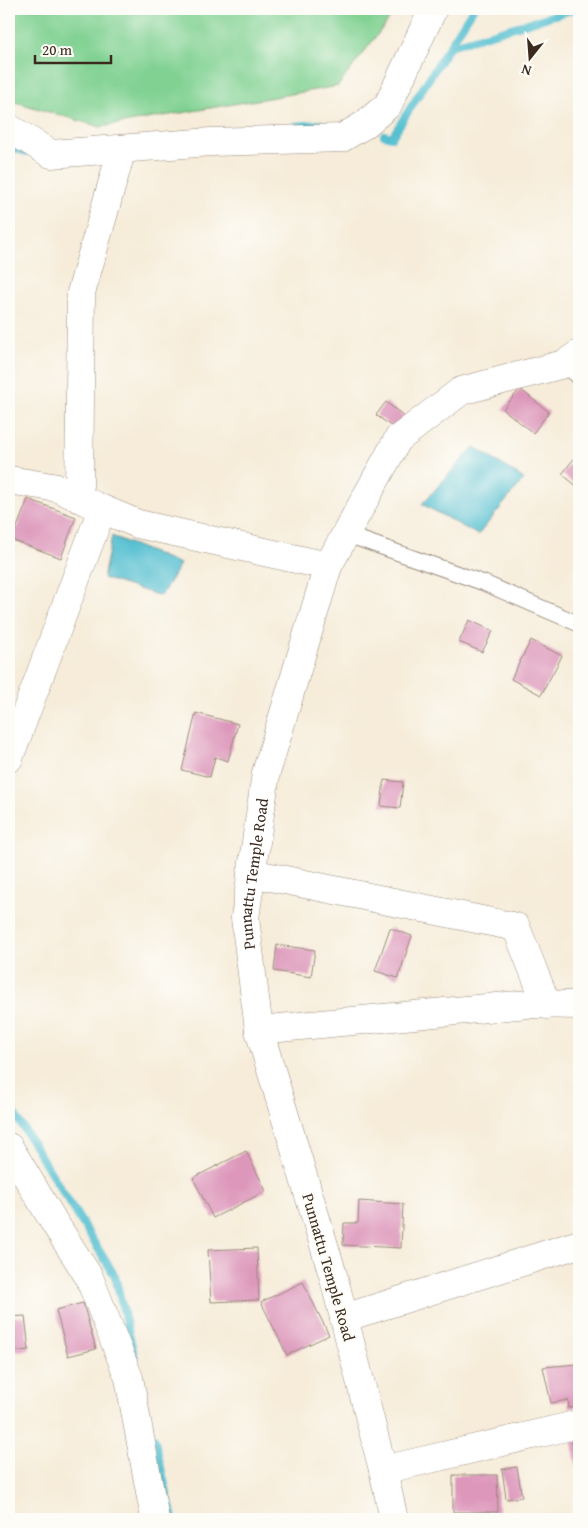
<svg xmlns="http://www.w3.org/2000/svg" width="588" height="1528" viewBox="0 0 588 1528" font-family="'Gentium Book Plus',serif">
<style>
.green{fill:#80d192;stroke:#5e7e58}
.water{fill:#56c0d1;stroke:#487578}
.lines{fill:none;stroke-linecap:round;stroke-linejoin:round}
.stream{stroke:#56c0d1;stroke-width:8}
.building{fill:#dd97bb}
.service-casing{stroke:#988b7c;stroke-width:17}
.minor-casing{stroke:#988b7c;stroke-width:29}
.service{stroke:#fff;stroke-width:15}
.minor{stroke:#fff;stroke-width:28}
.labels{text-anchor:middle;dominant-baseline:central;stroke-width:4.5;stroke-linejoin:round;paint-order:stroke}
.street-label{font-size:16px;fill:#3b2a1e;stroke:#fdfcf7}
</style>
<rect width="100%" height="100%" fill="#fdfcf7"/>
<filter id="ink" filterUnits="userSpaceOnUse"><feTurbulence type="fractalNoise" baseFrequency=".02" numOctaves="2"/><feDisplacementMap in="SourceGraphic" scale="10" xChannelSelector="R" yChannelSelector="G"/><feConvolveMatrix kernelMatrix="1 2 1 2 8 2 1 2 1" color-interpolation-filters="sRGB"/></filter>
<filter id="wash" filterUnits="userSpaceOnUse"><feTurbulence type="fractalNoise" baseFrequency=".0096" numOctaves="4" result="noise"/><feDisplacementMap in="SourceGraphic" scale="20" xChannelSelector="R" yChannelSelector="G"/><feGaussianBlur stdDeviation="1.12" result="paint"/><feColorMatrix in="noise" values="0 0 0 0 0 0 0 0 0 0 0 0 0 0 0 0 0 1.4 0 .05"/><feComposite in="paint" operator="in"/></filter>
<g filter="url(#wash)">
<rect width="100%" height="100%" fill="#f6ecd9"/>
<path class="green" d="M9,9H397L338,86L100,127L9,100Z"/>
<g class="water">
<path d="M474,447L524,479L478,535L422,504Z"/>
<path d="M112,536L180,564L161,596L103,578Z"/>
</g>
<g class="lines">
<g class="stream">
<path d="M450,46L575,9"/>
<path d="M295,126L321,124L327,126"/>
<path d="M384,135L392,137L473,9"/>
<path d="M9,147L26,152"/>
<path d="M9,1105L115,1276L135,1359"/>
<path d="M154,1438L173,1519"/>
</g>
</g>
<g id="blocks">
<g class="building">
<path d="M520,389L549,412L533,433L503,409Z"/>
<path d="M386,402L405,417L395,429L376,415Z"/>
<path d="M579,452V488L562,474Z"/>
<path d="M28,499L76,517L61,558L12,540Z"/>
<path d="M469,620L493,631L482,652L459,642Z"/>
<path d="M531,640L562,656L541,695L511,679Z"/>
<path d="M196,713L238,724L228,761L215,757L210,777L182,770Z"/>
<path d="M384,780L403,782L400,808L381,806Z"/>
<path d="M390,928L412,936L398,978L375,971Z"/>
<path d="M277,945L315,950L311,977L274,971Z"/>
<path d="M246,1151L266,1191L213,1218L193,1178Z"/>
<path d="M359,1201L403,1204L401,1248L343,1245L344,1223H358Z"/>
<path d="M257,1248L259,1300L211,1302L208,1250Z"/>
<path d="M303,1282L329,1335L287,1355L261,1302Z"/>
<path d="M83,1303L96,1349L68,1356L56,1310Z"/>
<path d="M25,1316L29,1350L9,1352V1317Z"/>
<path d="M578,1364L579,1369V1407L569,1408L568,1400L551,1403L543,1367Z"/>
<path d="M579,1437V1473H578L571,1439Z"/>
<path d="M517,1467L522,1497L506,1499L502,1469Z"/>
<path d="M453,1475H497L498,1512H453Z"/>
</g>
</g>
</g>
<g filter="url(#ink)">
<use href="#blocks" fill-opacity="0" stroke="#988b7c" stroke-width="1"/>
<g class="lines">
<defs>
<g id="service">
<path d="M564,364L579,377"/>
<path d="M345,534L484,583L579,624"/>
</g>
<g id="minor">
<path d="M9,128L51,154L211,142L342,138L364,125L388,105L433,9"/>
<path d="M9,480L58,488L102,509L138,524L328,566"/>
<path d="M79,498L81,293L122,149"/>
<path d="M9,758L102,509"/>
<path d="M251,873L516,927L547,1005"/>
<path d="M259,1030L528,1004L579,1005"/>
<path d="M9,1147L54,1222L89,1277L129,1378L155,1519"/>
<path d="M344,1318L579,1244"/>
<path d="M383,1470L579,1424"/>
<path id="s1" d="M394,1519L383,1470L333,1275L259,1030L245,918L266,773L328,566L398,439L461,391L564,364L579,354"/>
</g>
</defs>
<use href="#service" class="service-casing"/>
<use href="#minor" class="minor-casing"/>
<use href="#service" class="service"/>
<use href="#minor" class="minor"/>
</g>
</g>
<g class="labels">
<g class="street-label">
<text stroke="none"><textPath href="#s1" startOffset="665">Punnattu Temple Road</textPath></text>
<text transform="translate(329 1267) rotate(74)">Punnattu Temple Road</text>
</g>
</g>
<rect width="588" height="1528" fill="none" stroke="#fdfcf7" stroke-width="30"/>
<g transform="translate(530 58) rotate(197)" stroke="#fdfcf7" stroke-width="4" paint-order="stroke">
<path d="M0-4L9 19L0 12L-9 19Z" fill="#3b2a1e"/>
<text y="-8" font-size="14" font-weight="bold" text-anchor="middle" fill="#3b2a1e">N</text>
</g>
<path d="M35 55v8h76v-8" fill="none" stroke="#3b2a1e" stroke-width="2.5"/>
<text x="42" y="55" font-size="15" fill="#3b2a1e" stroke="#fdfcf7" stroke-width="4" paint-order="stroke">20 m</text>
</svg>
